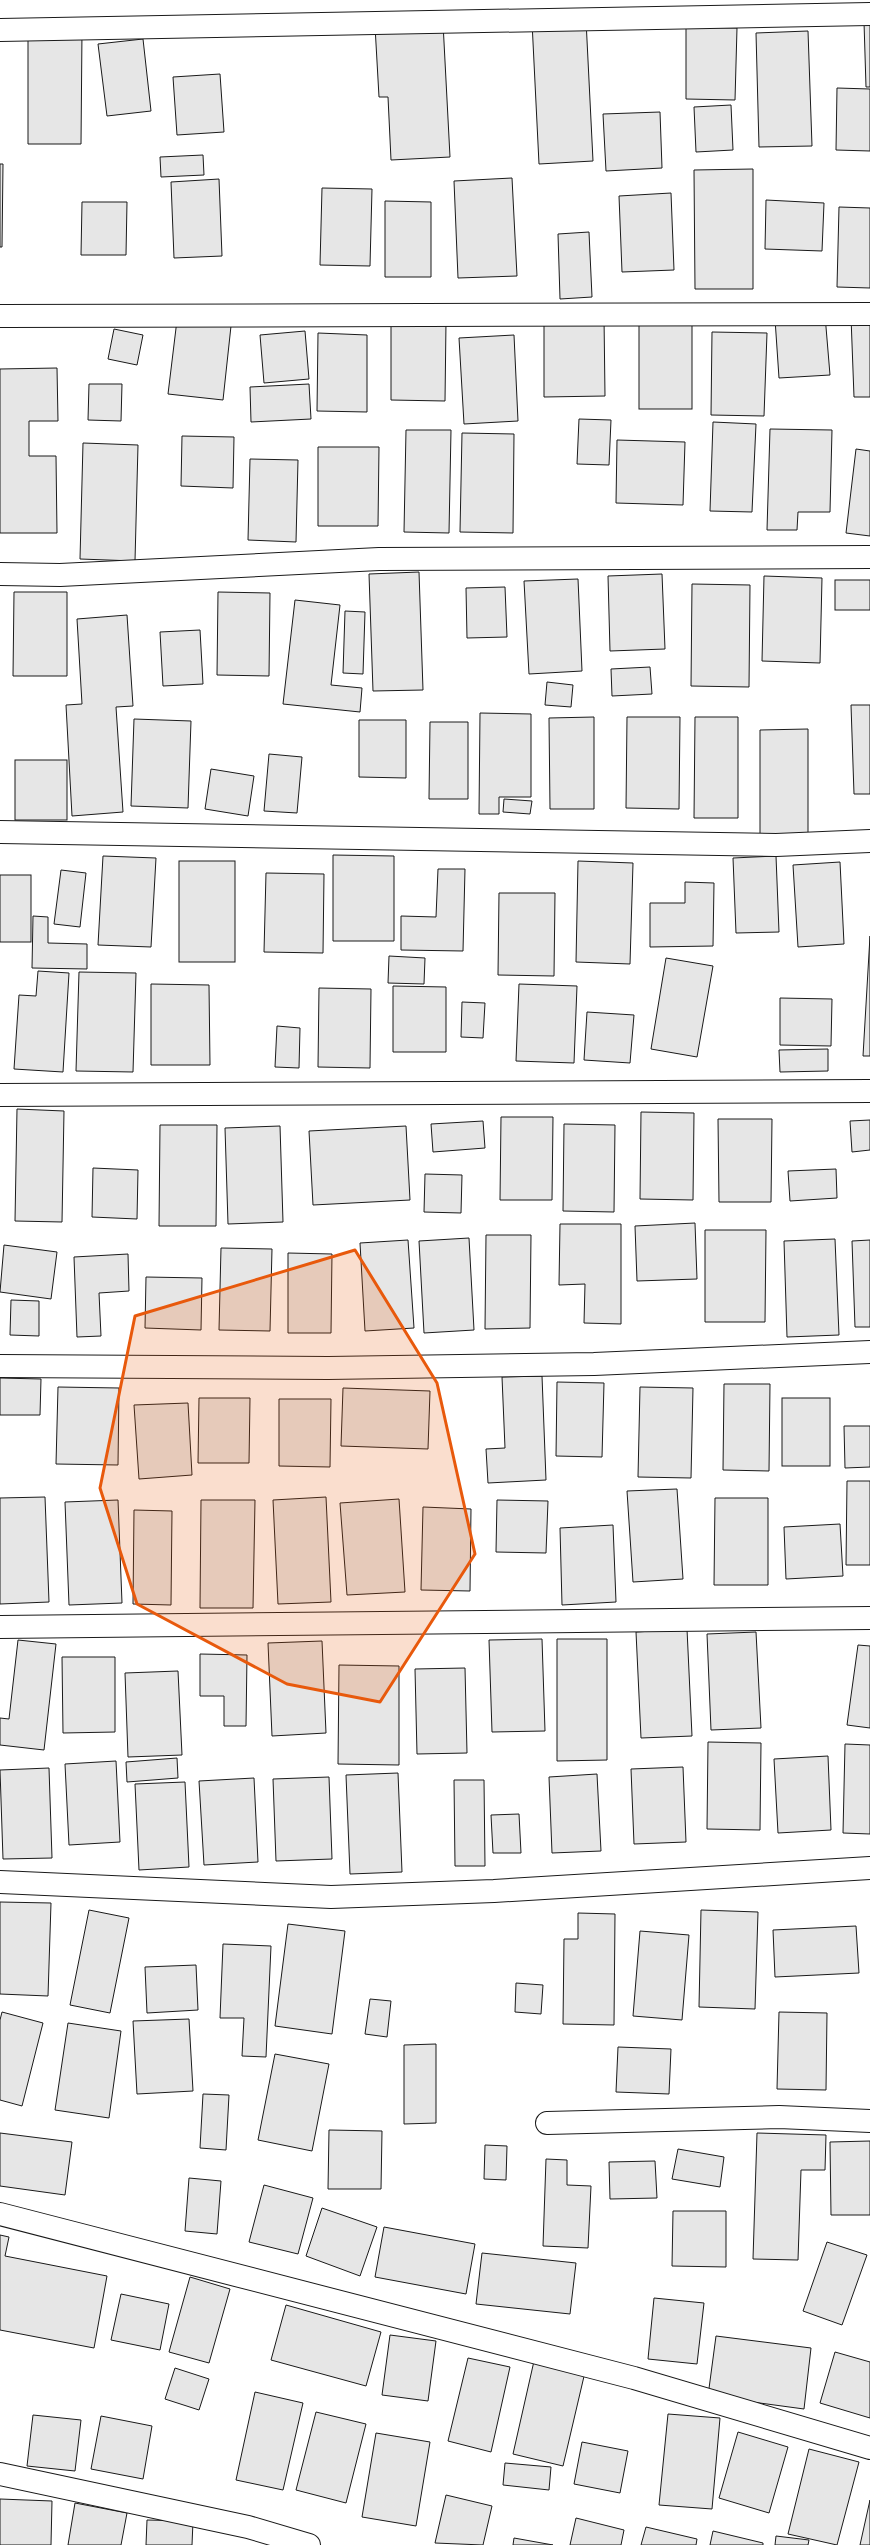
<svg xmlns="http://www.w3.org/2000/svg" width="870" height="2545" viewBox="0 0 870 2545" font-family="Montserrat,sans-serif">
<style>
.building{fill:#e6e6e6;stroke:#1a1a1a}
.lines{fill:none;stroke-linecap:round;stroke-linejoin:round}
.street-casing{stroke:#1a1a1a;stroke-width:24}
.street{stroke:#fff;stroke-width:22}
.marked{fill:#e8590c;fill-opacity:0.2;stroke:#e8590c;stroke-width:3;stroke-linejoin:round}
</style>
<rect width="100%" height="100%" fill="#fff"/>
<g class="building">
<path d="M586,20L593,161L539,164L532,22Z"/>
<path d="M870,21V87H866L864,22Z"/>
<path d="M443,23L450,157L391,160L388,97H379L375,26Z"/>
<path d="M686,27L737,28L735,100L686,99Z"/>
<path d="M28,31H82L81,144H28Z"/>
<path d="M808,31L812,146L759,147L756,33Z"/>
<path d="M143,39L151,111L107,116L98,44Z"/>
<path d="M220,74L224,132L177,135L173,77Z"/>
<path d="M837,88L870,89V151L836,150Z"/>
<path d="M731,105L733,150L696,152L694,107Z"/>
<path d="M660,112L662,168L606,171L603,114Z"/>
<path d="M203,155L204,175L161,177L160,157Z"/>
<path d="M0,164H3L2,247H0Z"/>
<path d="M753,169V289H695L694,170Z"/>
<path d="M512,178L517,276L458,278L454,181Z"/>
<path d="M219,179L222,256L174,258L171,182Z"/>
<path d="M322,188L372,189L370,266L320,265Z"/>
<path d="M671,193L674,270L622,272L619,196Z"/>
<path d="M766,200L824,203L822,251L765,249Z"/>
<path d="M385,201L431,202V277H385Z"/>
<path d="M82,202H127L126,255H81Z"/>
<path d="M839,207L870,208V288L837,287Z"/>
<path d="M589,232L592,297L560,299L558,234Z"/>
<path d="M825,315L830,375L779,378L775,319Z"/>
<path d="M870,316V397H854L851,317Z"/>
<path d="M604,317L605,396L544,397V318Z"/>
<path d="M177,320L231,326L223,400L168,394Z"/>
<path d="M391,322H446L445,401L391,400Z"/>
<rect x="639" y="323" width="53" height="86"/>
<path d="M114,329L143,335L137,365L108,359Z"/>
<path d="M305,331L309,379L264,383L260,335Z"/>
<path d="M712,332L767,333L764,416L711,415Z"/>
<path d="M318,333L367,335V412L317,411Z"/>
<path d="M514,335L518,421L464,424L459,338Z"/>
<path d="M57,368L58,421H29V456H56L57,533H0V369Z"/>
<path d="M89,384H122L121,421L88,420Z"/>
<path d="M309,384L311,419L251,422L250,387Z"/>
<path d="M579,419L611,420L609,465L577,464Z"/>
<path d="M713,422L756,424L752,512L710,511Z"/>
<path d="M770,429L832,430L830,512H798L797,530H767Z"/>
<path d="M406,430H451L449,533L404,532Z"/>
<path d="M462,433L514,434L513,533L460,532Z"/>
<path d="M182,436L234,437L233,488L181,486Z"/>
<path d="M617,440L685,442L683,505L616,503Z"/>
<path d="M83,443L138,445L135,561L80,559Z"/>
<path d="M318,447H379L378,526H318Z"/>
<path d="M856,449L870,451V536L846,533Z"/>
<path d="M250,459L298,460L296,542L248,540Z"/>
<path d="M419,572L423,690L373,691L369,574Z"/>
<path d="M662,574L665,649L610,651L608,576Z"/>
<path d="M764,576L822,578L820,663L762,661Z"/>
<path d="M578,579L582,671L529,674L524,581Z"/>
<rect x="835" y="580" width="35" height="30"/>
<path d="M692,584L750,585L749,687L691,686Z"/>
<path d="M505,587L507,637L467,638L466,588Z"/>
<path d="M14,592H67V676H13Z"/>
<path d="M218,592L270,593L269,676L217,675Z"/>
<path d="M295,600L340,605L331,685L362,688L360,712L283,704Z"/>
<path d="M345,611L365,612L363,674L343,673Z"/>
<path d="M127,615L133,706L116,707L123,812L72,816L66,705L82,704L77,619Z"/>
<path d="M200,630L203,684L163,686L160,632Z"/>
<path d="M650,667L652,694L612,696L611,669Z"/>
<path d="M547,682L573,685L571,707L545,705Z"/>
<path d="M851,705H870V794H854Z"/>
<path d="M480,713L531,714V797H499V814H479Z"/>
<path d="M594,717V809H550L549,718Z"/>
<path d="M627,717H680L679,809L626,808Z"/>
<path d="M695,717H738V818H694Z"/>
<path d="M134,719L191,721L188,808L131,806Z"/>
<path d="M359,720H406V778L359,777Z"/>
<path d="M430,722H468V799H429Z"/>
<path d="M808,729V838L760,839V730Z"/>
<path d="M269,754L302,757L297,813L264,811Z"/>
<rect x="15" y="760" width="52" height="60"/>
<path d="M211,769L254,776L248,816L205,809Z"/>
<path d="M504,799L532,801L530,814L503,812Z"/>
<path d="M333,855L394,856V941H333Z"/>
<path d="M103,856L156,858L151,947L98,945Z"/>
<path d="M776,856L779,932L736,933L733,858Z"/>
<rect x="179" y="861" width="56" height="101"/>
<path d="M578,861L633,863L630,964L576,962Z"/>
<path d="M840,862L844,944L798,947L793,865Z"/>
<path d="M438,869H465L463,951L401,950V916L436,917Z"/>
<path d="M61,870L86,873L80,927L54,924Z"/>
<path d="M266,873L324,874L323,953L264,952Z"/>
<rect x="0" y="875" width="31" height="67"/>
<path d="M685,882L714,883L713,946L650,947V903H685Z"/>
<path d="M499,893H555L554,976L498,975Z"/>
<path d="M33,916L48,917V943L87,944V969L32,968Z"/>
<path d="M870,936V1056H863Z"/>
<path d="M389,956L425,958L424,984L388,983Z"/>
<path d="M666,958L713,966L697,1057L651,1049Z"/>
<path d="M38,971L69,973L63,1072L14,1069L19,995L36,996Z"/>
<path d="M79,972L136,973L133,1072L76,1071Z"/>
<path d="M151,984L209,985L210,1065H151Z"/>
<path d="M519,984L577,986L574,1063L516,1061Z"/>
<path d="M393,986L446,987V1052H393Z"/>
<path d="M319,988L371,989L370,1068L318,1067Z"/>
<path d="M780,998L832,999L831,1046L780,1045Z"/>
<path d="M462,1002L485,1003L483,1038L461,1037Z"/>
<path d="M587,1012L634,1015L630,1063L584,1060Z"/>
<path d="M277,1026L300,1028L299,1068L275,1067Z"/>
<path d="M828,1049V1071L780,1072L779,1050Z"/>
<path d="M17,1109L64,1111L62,1222L15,1221Z"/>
<path d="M641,1112L694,1113L693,1200L640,1199Z"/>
<path d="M501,1117H553L552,1200H500Z"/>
<path d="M718,1119H772L771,1202H719Z"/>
<path d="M870,1120V1150L852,1152L850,1121Z"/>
<path d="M483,1121L485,1148L433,1152L431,1124Z"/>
<path d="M564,1124L615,1125L614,1212L563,1211Z"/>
<path d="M160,1125H217L216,1226H159Z"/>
<path d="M280,1126L283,1222L228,1224L225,1128Z"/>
<path d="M406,1126L410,1200L313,1205L309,1131Z"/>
<path d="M93,1168L138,1170L137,1219L92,1217Z"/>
<path d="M836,1169L837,1198L790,1201L788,1171Z"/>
<path d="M425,1174L462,1175L461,1213L424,1212Z"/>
<path d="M695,1223L697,1279L637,1281L635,1226Z"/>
<path d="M560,1224H621V1324L584,1323L585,1284L559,1285Z"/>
<path d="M705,1230H766L765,1322H705Z"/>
<path d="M486,1235H531L530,1328L485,1329Z"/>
<path d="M469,1238L474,1330L424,1333L419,1241Z"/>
<path d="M835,1239L839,1335L787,1337L784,1241Z"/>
<path d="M408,1240L414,1328L365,1331L360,1243Z"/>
<path d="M870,1240V1327H855L852,1241Z"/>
<path d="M4,1245L57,1252L51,1299L0,1292Z"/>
<path d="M221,1248L272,1249L270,1331L219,1330Z"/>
<path d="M288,1253L332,1254L331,1333H288Z"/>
<path d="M128,1254L129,1291L99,1293L101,1336L77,1337L74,1257Z"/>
<path d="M146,1277L202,1278L201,1330L145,1328Z"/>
<path d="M11,1300L39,1301V1336L10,1335Z"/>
<path d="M542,1376L546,1480L488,1483L486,1449L505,1448L502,1377Z"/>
<path d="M0,1378L41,1379L40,1415H0Z"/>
<path d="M557,1382L604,1383L602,1457L556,1456Z"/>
<path d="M724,1384H770L769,1471L723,1470Z"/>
<path d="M58,1387L119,1388L118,1465L56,1464Z"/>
<path d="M640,1387L693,1388L691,1478L638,1477Z"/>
<path d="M343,1388L430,1391L428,1449L341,1446Z"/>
<path d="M199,1398H250L249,1463H198Z"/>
<rect x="782" y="1398" width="48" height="68"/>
<path d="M279,1399H331L330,1467L279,1466Z"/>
<path d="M188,1403L192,1475L139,1479L134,1405Z"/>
<path d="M844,1426H870V1467L845,1468Z"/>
<path d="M847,1481H870V1565H846Z"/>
<path d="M677,1489L683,1579L633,1582L627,1491Z"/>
<path d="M45,1497L49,1602L0,1604V1498Z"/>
<path d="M326,1497L331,1602L278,1604L273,1500Z"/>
<path d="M715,1498H768V1585H714Z"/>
<path d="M399,1499L405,1592L347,1595L340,1503Z"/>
<path d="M118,1500L122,1603L69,1605L65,1502Z"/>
<path d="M201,1500H255L253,1608H200Z"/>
<path d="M497,1500L548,1501L546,1553L496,1552Z"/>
<path d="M423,1507L471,1509L470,1591L421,1590Z"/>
<path d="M134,1510L172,1511L171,1605L133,1604Z"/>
<path d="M840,1524L843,1576L786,1579L784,1527Z"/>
<path d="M613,1525L616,1602L562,1605L560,1528Z"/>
<path d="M687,1629L692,1736L641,1738L636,1632Z"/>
<path d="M756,1632L761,1728L711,1730L707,1634Z"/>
<path d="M542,1639L545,1731L492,1732L489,1640Z"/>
<path d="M557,1639H607V1760L557,1761Z"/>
<path d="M18,1640L56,1644L44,1750L0,1745V1718L9,1719Z"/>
<path d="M322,1641L326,1733L272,1736L268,1643Z"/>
<path d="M858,1645L870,1646V1728L847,1725Z"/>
<path d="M200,1654L247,1655L246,1726H224V1696H200Z"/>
<path d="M62,1657H115V1732L63,1733Z"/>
<path d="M339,1665L399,1666V1765L338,1764Z"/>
<path d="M465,1668L467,1753L417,1754L415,1669Z"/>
<path d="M178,1671L182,1755L128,1757L125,1673Z"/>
<path d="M708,1742L761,1743L760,1830L707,1829Z"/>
<path d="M845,1744L870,1745V1834L843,1833Z"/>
<path d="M828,1756L831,1830L778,1833L774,1759Z"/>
<path d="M177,1758L178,1778L127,1782L126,1762Z"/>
<path d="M116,1761L120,1842L69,1845L65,1764Z"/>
<path d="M683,1767L686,1842L634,1844L631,1769Z"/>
<path d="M49,1768L52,1858L3,1859L0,1770Z"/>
<path d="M398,1773L402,1872L350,1874L346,1775Z"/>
<path d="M597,1774L601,1851L552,1853L549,1777Z"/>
<path d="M329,1777L332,1859L276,1861L273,1779Z"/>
<path d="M254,1778L258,1862L204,1865L199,1781Z"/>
<path d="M454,1780H484L485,1866H455Z"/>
<path d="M185,1782L189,1867L139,1870L135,1784Z"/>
<path d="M519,1814L521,1853H493L491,1815Z"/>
<path d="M0,1902L51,1903L48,1996L0,1994Z"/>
<path d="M89,1910L129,1918L110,2013L70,2005Z"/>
<path d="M701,1910L758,1912L755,2009L699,2007Z"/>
<path d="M578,1913L615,1914L614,2025L563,2024L564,1939H578Z"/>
<path d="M288,1924L345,1931L332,2034L275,2026Z"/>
<path d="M856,1926L859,1973L775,1977L773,1930Z"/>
<path d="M640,1931L689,1935L682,2020L633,2016Z"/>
<path d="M223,1944L271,1946L266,2057L242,2056L244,2018H220Z"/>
<path d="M196,1965L198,2010L147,2013L145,1967Z"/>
<path d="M516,1983L543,1985L541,2014L515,2012Z"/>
<path d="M370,1999L391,2001L387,2037L365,2034Z"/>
<path d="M2,2012L43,2023L22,2106L0,2100V2020Z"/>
<path d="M779,2012L827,2013L826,2090L777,2089Z"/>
<path d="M189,2019L193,2091L137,2094L133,2021Z"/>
<path d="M68,2023L121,2031L109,2118L55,2110Z"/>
<path d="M436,2044V2123L404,2124V2045Z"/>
<path d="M618,2047L671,2049L669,2094L616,2092Z"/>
<path d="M275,2054L329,2064L312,2151L258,2140Z"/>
<path d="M203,2094L229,2095L226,2150L200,2148Z"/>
<path d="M329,2130L382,2131L381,2189H328Z"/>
<path d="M0,2133L72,2142L65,2195L0,2186Z"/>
<path d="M757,2133L826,2135L825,2170H801L798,2260L753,2259Z"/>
<path d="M870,2141V2215H831L830,2142Z"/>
<path d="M485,2145L507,2146L506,2180L484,2179Z"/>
<path d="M678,2149L724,2157L720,2187L672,2179Z"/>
<path d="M546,2159L567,2160V2185L591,2186L588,2248L543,2246Z"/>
<path d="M655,2161L657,2198L610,2199L609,2162Z"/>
<path d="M189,2178L221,2181L217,2234L185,2231Z"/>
<path d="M264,2185L313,2198L298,2254L249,2242Z"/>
<path d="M322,2208L377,2227L360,2276L306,2256Z"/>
<path d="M673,2211H726V2267L672,2266Z"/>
<path d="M384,2227L475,2244L466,2294L375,2277Z"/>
<path d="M0,2235L9,2237L5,2256L107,2276L94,2348L0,2330Z"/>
<path d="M827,2242L867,2255L842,2325L803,2311Z"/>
<path d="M482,2253L576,2263L570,2314L476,2304Z"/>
<path d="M190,2277L230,2289L209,2363L169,2352Z"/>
<path d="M121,2294L169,2304L160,2350L111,2340Z"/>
<path d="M654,2298L704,2303L697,2364L648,2359Z"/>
<path d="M286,2305L381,2332L366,2386L271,2360Z"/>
<path d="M390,2335L436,2341L428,2401L382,2395Z"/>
<path d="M716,2336L811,2348L804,2409L708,2396Z"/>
<path d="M835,2352L870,2362V2418L820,2403Z"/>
<path d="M468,2358L510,2367L491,2452L448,2441Z"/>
<path d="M534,2361L585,2372L563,2466L513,2454Z"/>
<path d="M175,2368L209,2379L199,2410L165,2399Z"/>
<path d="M255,2392L303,2403L283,2490L236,2480Z"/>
<path d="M316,2412L366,2424L346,2503L296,2490Z"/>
<path d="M668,2414L720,2418L712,2509L659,2505Z"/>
<path d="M33,2415L81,2420L75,2471L27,2466Z"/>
<path d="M101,2416L152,2426L143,2479L91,2469Z"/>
<path d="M738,2432L788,2447L769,2513L719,2498Z"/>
<path d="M376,2433L430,2442L416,2526L362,2517Z"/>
<path d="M582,2442L628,2451L620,2493L574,2484Z"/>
<path d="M809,2449L859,2462L837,2545L788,2534Z"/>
<path d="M505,2463L551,2467L549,2490L503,2485Z"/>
<path d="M446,2495L492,2506L483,2545L435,2543Z"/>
<path d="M0,2499L52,2501L51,2545H0Z"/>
<path d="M870,2500V2545H860Z"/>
<path d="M75,2503L127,2513L121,2545H68Z"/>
<path d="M576,2518L624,2530L621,2545H570Z"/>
<path d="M147,2520L193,2521L192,2545H146Z"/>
<path d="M646,2527L697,2539L696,2545H641Z"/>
<path d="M713,2531L763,2543V2545H710Z"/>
<path d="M776,2536L809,2540L808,2545H775Z"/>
<path d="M514,2538L553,2545H513Z"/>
</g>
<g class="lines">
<defs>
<g id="street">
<path d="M0,30L870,14"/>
<path d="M0,316L870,314"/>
<path d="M0,574L60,575L379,559L870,557"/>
<path d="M0,832L776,845L870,841"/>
<path d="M0,1095L870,1091"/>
<path d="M0,1366L328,1368L594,1364L870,1352"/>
<path d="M0,1627L870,1618"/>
<path d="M0,1882L331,1897L494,1891L870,1868"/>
<path d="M547,2123L779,2117L870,2121"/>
<path d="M0,2214L634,2378L870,2448"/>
<path d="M0,2474L248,2527L309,2545"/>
</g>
</defs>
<use href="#street" class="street-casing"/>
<use href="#street" class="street"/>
</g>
<path class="marked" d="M355,1250L437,1383L475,1554L380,1702L287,1684L137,1604L100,1488L135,1316Z"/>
</svg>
